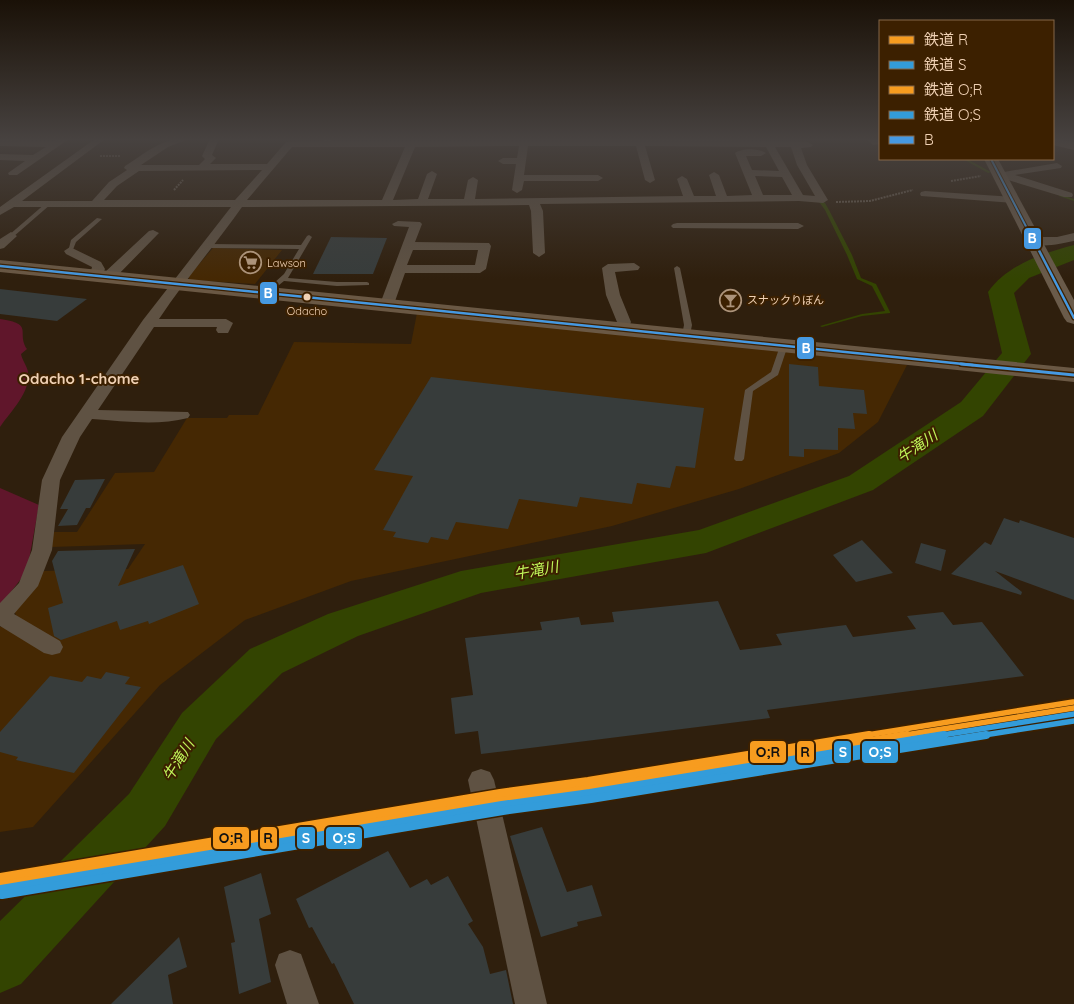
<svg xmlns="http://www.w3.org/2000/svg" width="1074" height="1004" viewBox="0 0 1074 1004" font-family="Quicksand,'Noto Sans JP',sans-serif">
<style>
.built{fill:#452803}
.green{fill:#60162b}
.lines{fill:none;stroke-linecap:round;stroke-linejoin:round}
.stream{fill:#334401;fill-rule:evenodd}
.river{fill:#334401;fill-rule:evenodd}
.building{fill:#373c3b}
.path{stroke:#6a5e50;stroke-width:2;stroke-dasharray:2 1;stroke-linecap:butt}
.service{fill:#5f5243;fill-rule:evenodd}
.minor{fill:#5f5243;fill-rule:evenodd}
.secondary{fill:#6a5b4a;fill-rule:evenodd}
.primary{fill:#6a5844;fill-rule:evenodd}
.bus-1-far2-casing{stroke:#3c2000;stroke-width:4}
.bus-1-far1-casing{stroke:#3c2000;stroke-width:5}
.bus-1-casing{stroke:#3c2000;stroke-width:6}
.bus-1-far2{stroke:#4699e1;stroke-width:2}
.bus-1-far1{stroke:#4699e1;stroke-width:2.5}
.bus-1{stroke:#4699e1;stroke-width:3}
.rail-1-far1-casing{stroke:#3c2000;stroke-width:9}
.rail-1-casing{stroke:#3c2000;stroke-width:11}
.rail-2-far1-casing{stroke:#3c2000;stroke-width:9}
.rail-2-casing{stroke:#3c2000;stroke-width:11}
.rail-3-far1-casing{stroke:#3c2000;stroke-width:9}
.rail-3-casing{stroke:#3c2000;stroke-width:11}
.rail-4-far1-casing{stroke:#3c2000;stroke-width:9}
.rail-4-casing{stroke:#3c2000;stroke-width:11}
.rail-1-far1{stroke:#f79c1f;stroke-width:5.5}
.rail-1{stroke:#f79c1f;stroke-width:8}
.rail-2-far1{stroke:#339cda;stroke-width:5.5}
.rail-2{stroke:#339cda;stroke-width:8}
.rail-3-far1{stroke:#f79c1f;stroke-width:5.5}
.rail-3{stroke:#f79c1f;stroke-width:8}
.rail-4-far1{stroke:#339cda;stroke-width:5.5}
.rail-4{stroke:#339cda;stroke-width:8}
.bus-dot{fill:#f0d1b4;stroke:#3c2000;stroke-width:2}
.labels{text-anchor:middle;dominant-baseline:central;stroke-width:4;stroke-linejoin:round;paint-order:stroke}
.far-poi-label{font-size:11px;fill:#f0d1b4;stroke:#3c2000;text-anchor:start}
.far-bus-label{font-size:11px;fill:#f0d1b4;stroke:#3c2000}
.neighbourhood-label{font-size:15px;font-weight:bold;fill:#f0d1b4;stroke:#3c2000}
.water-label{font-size:15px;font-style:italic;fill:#c0f659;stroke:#3c2000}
.line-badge{stroke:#3c2000;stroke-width:2}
.badge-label{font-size:14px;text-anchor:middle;font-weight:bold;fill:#fff}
.pale-badge-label{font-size:14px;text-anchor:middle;font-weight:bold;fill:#111}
</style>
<rect width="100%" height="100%" fill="#2f1f0d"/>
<g class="built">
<path d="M213,248L282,250L255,284L190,280L188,277Z"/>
<path d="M417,313L907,365L878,422L839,453L739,489L612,526L351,581L245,620L160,685L33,827L0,832V627L17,618L14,610L44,571L128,569L145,544L51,547L52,532H77L115,473L154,472L187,418H227L229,415H258L294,342L411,344Z"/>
</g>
<g class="green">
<path d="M0,319C35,324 16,332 27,349L21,354C22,360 27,366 28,372C31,392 11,411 0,427Z"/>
<path d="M0,488L39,505L27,571L0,606Z"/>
</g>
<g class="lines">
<g class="stream">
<path d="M963,159H967L991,172L988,173Z"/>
<path d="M1059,194L1074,199V201L1059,196Z"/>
<path d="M818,198H820L825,203L829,210L852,255L861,278L876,284L890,312V313L862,316L822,327L820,326L862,314L885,311L872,286L857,279L847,255L825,210L817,199Z"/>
</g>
<path class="river" d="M1074,245V260L1029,278L1014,293L1031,354L983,416L873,490L706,553L481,593L358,636L282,673L216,739L165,826L21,984L0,993V921L129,794L182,713L250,649L328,614L461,571L699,530L849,476L961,402L1002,353L988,292C1007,265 1043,253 1074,245Z"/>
</g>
<g class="building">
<path d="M331,237L387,238L373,274H313Z"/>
<path d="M0,289L87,299L57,321L0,314Z"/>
<path d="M789,364L818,367L819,386L864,390L867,414L853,413L855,429L838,428V450L804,449V457L789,456Z"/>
<path d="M431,377L704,408L695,468L676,466L670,488L637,483L632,504L580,497L577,507L519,499L508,529L456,522L448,540L431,537L428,543L393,537L396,532L383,530L413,476L374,470Z"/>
<path d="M105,479L90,508H86L77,525L58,526L68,509H60L75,480Z"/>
<path d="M1004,518L1019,523L1020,520L1074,538V600L995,571L1022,592L1021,595L951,574L985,542L991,545Z"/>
<path d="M862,540L893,573L856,582L833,555Z"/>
<path d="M921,543L946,550L941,571L915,563Z"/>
<path d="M135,549L118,586L183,565L199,604L149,624L148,621L120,630L117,621L61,640L54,636L48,608L63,603L52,561L58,551Z"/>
<path d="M718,601L740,650L782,645L776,634L846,625L853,637L916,629L907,616L943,612L953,625L982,622L1024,676L767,710L770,718L481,754L478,731L455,734L451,698L473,695L465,638L542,630L540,622L579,617L581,625L614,622L612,612Z"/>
<path d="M106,672L130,677L125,684L141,687L74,773L16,760L18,757L0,752V732L50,676L82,682L87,676L101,679Z"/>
<path d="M542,827L567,892L592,885L602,916L577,922L578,926L541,937L510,836Z"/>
<path d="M388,851L410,888L427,879L431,885L448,876L473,921L468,924L483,947L490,974L506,970L513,1004H354L334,963L332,964L312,927L309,928L296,899Z"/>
<path d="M261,873L271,914L259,919L271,982L239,994L231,943L235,942L224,887Z"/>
<path d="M179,937L187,967L168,975L173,1004H111Z"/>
</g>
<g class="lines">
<g class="path">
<path d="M100,156H121"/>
<path d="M951,181L981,176"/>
<path d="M174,190L183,180"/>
<path d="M836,202L870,201L913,190"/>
</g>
<g class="service">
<path d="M46,203L51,204L13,237H9V235Z"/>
<path d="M97,218L102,219L76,242L72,252H68L71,240Z"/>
<path d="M309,235L312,237L288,278L337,282H367L369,283V285L337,286L284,281L268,294L264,292L284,274L299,249L208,248L205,246L208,244L301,245L307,236Z"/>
<path d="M677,266L680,268L692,325L690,335L686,337L682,335L684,325L674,268Z"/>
<path d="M781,343H784L788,345L778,375L753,391L744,459L742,461H736L734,459L745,390L771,372Z"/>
</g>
<g class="minor">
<path d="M58,139H69L17,175H9L8,173L25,161L0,160V154L33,155L46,147L0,146V140L55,141Z"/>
<path d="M95,139H105L22,201H92L109,182L127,170L124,168L125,166C144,154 164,136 188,139L168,147L141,165H199L205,159L202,156L210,139H219L212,155L216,158L210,164H267L286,142L322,141L324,139H332L331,141L725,140L808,142L813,145L811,147L801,148L807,165L828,200L823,203L799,201L540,204L543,211L545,253L539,257L533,253L531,211L529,205L242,207C215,245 185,280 159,319H226L233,323L228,333H218L216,330L217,327H154L98,410L188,412L190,415L188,418C157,426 123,421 92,419L80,437L60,480L52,550L38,586L14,614L60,641L63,647L60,653L52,655L44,653L0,626V603L19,583L32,550L42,480L62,437L143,320L231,207H14L0,215V207ZM519,146L517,158H503L498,161L503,164H516L512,190L517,193L522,190L524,181H598L603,178L598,175H524L528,146H636L645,180L650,183L655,180L645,146L766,147L779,171L752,170L746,156H761L766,153C759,148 742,148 735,153L752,195L727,196L719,175L714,172L709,175L716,196H694L687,179L682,176L677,179L683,196L475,199L478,180L473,177L468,180L464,199H428L437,174L432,171L427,174L418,199L393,200L415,147ZM292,147H405L382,200H247ZM775,147H791L797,165L815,196L803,195ZM262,170L235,200H104L117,186L139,171ZM755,176L782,177L792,195H763Z"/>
<path d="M867,139H877L880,144L873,145Z"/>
<path d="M1057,163L1062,166L1061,168L1015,175L1072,193L1073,195L1072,197H1064L995,176L994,174L999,171L1004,172Z"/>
<path d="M925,191L1014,197L1019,200L1014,203L921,196L920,194L921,192Z"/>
<path d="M398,221L420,222L422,224L415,242L489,243L491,246L486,269L480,273H405L394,304L392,307H382L380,304L409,227L394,226L392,224ZM413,250H478L475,265H407Z"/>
<path d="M677,223H798L804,226L798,229L673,228L671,226L673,224Z"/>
<path d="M153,230L159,233L157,235L114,279H104L103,276L104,273L149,231Z"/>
<path d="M11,232L17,236L4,248L0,249V239Z"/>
<path d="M1074,233V241C1062,243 1038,250 1028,241L1034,237H1057Z"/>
<path d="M70,247L101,262L105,269L101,278H91L90,275L92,267L66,254L64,251Z"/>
<path d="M634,263L640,267L638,270L615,272L620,295L631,322L627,331H617L615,328L617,322L606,295L602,268L608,264Z"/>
<path d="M481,769L490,772L494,780L547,1004H515L468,780L472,772Z"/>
<path d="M290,950L301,954L319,1004H287L275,965L279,954Z"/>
</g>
<path class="secondary" d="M984,159H998L1074,300V324L1067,322L1064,318Z"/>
<g class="primary">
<path d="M1053,139L1074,142V150L1053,145Z"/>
<path d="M0,260L1074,368V382L0,272Z"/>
</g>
<defs>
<path id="bus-1-far2" d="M991,159L1032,238"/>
<g id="bus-1-far1">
<path d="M1032,237L1074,318"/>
<path d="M0,266L973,365"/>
</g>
<path id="bus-1" d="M961,364L1074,375"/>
</defs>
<use href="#bus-1-far2" class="bus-1-far2-casing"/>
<use href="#bus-1-far1" class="bus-1-far1-casing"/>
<use href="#bus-1" class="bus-1-casing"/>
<use href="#bus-1-far2" class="bus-1-far2"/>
<use href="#bus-1-far1" class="bus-1-far1"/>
<use href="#bus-1" class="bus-1"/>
<defs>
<path id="rail-1-far1" d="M899,736L1074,708"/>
<path id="rail-1" d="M0,883L501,799L589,787L907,735"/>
<path id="rail-2-far1" d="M936,736L1074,714"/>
<path id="rail-2" d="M1,889L502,805L590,793L944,735"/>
<path id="rail-3-far1" d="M861,736L1073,702"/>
<path id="rail-3" d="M0,877L500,793L588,781L869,735"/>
<path id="rail-4-far1" d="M978,736L1074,721"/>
<path id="rail-4" d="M2,895L503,811L591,799L986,735"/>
</defs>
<use href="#rail-1-far1" class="rail-1-far1-casing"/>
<use href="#rail-1" class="rail-1-casing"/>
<use href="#rail-2-far1" class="rail-2-far1-casing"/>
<use href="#rail-2" class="rail-2-casing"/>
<use href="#rail-3-far1" class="rail-3-far1-casing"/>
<use href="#rail-3" class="rail-3-casing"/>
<use href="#rail-4-far1" class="rail-4-far1-casing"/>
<use href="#rail-4" class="rail-4-casing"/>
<use href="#rail-1-far1" class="rail-1-far1"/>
<use href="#rail-1" class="rail-1"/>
<use href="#rail-2-far1" class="rail-2-far1"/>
<use href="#rail-2" class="rail-2"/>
<use href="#rail-3-far1" class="rail-3-far1"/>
<use href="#rail-3" class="rail-3"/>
<use href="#rail-4-far1" class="rail-4-far1"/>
<use href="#rail-4" class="rail-4"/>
</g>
<linearGradient id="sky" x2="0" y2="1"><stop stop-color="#1a1107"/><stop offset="0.5" stop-color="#474240"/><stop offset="1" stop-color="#474240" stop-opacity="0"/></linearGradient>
<rect width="1074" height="279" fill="url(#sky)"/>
<defs>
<symbol id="supermarket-ring" viewBox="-11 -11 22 22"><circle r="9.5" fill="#3c2000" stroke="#ac937a" stroke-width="1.5"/><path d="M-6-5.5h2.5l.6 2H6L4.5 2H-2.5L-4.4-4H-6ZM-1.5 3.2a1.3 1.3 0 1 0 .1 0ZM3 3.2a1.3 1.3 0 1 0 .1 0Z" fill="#ac937a"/></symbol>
<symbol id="bar-ring" viewBox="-11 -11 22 22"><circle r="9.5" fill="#3c2000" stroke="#ac937a" stroke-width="1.5"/><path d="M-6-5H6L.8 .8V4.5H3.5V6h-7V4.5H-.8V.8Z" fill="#ac937a"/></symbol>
</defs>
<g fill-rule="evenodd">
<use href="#supermarket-ring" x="238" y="250" width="25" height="25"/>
<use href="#bar-ring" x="718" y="288" width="25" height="25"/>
</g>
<circle class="bus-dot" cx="307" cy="297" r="4.5"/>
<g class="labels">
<g class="far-poi-label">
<text x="267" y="263">Lawson</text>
<text x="747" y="300">スナックりぼん</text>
</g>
<g class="far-bus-label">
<text x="307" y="311">Odacho</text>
</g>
<g class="neighbourhood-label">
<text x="79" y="378">Odacho 1-chome</text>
</g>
<g class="water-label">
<text transform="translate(917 446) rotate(-34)">牛滝川</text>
<text transform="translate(536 570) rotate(-10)">牛滝川</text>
<text transform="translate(178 760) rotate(-58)">牛滝川</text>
</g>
</g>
<g class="line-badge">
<rect x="1023" y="227" width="19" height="23" rx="5" fill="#4699e1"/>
<rect x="259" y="281" width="19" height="24" rx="5" fill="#4699e1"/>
<rect x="796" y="336" width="19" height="24" rx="5" fill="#4699e1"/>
<rect x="749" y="740" width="38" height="24" rx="5" fill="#f79c1f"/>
<rect x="796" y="740" width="19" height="24" rx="5" fill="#f79c1f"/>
<rect x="833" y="740" width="19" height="24" rx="5" fill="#339cda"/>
<rect x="861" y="740" width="38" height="24" rx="5" fill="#339cda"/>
<rect x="325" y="826" width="38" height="24" rx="5" fill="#339cda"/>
<rect x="296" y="826" width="20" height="24" rx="5" fill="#339cda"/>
<rect x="259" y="826" width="19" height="24" rx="5" fill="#f79c1f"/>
<rect x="212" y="826" width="38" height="24" rx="5" fill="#f79c1f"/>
</g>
<g class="badge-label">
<text x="1032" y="243">B</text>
<text x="268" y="298">B</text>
<text x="806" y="353">B</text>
<text x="843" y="757">S</text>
<text x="880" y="757">O;S</text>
<text x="344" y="843">O;S</text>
<text x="306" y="843">S</text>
</g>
<g class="pale-badge-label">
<text x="768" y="757">O;R</text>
<text x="805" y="757">R</text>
<text x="268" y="843">R</text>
<text x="231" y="843">O;R</text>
</g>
<rect x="879" y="20" width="175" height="140" fill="#3c2000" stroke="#846748"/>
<rect x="889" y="36" width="25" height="8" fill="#f79c1f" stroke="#846748"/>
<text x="924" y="45" font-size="15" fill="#f0d1b4">鉄道 R</text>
<rect x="889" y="61" width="25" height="8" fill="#339cda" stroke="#846748"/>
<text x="924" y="70" font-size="15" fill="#f0d1b4">鉄道 S</text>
<rect x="889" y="86" width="25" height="8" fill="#f79c1f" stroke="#846748"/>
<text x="924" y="95" font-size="15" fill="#f0d1b4">鉄道 O;R</text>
<rect x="889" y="111" width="25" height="8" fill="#339cda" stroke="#846748"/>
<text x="924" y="120" font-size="15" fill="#f0d1b4">鉄道 O;S</text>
<rect x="889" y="136" width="25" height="8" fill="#4699e1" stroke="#846748"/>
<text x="924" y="145" font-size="15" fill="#f0d1b4">B</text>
</svg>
